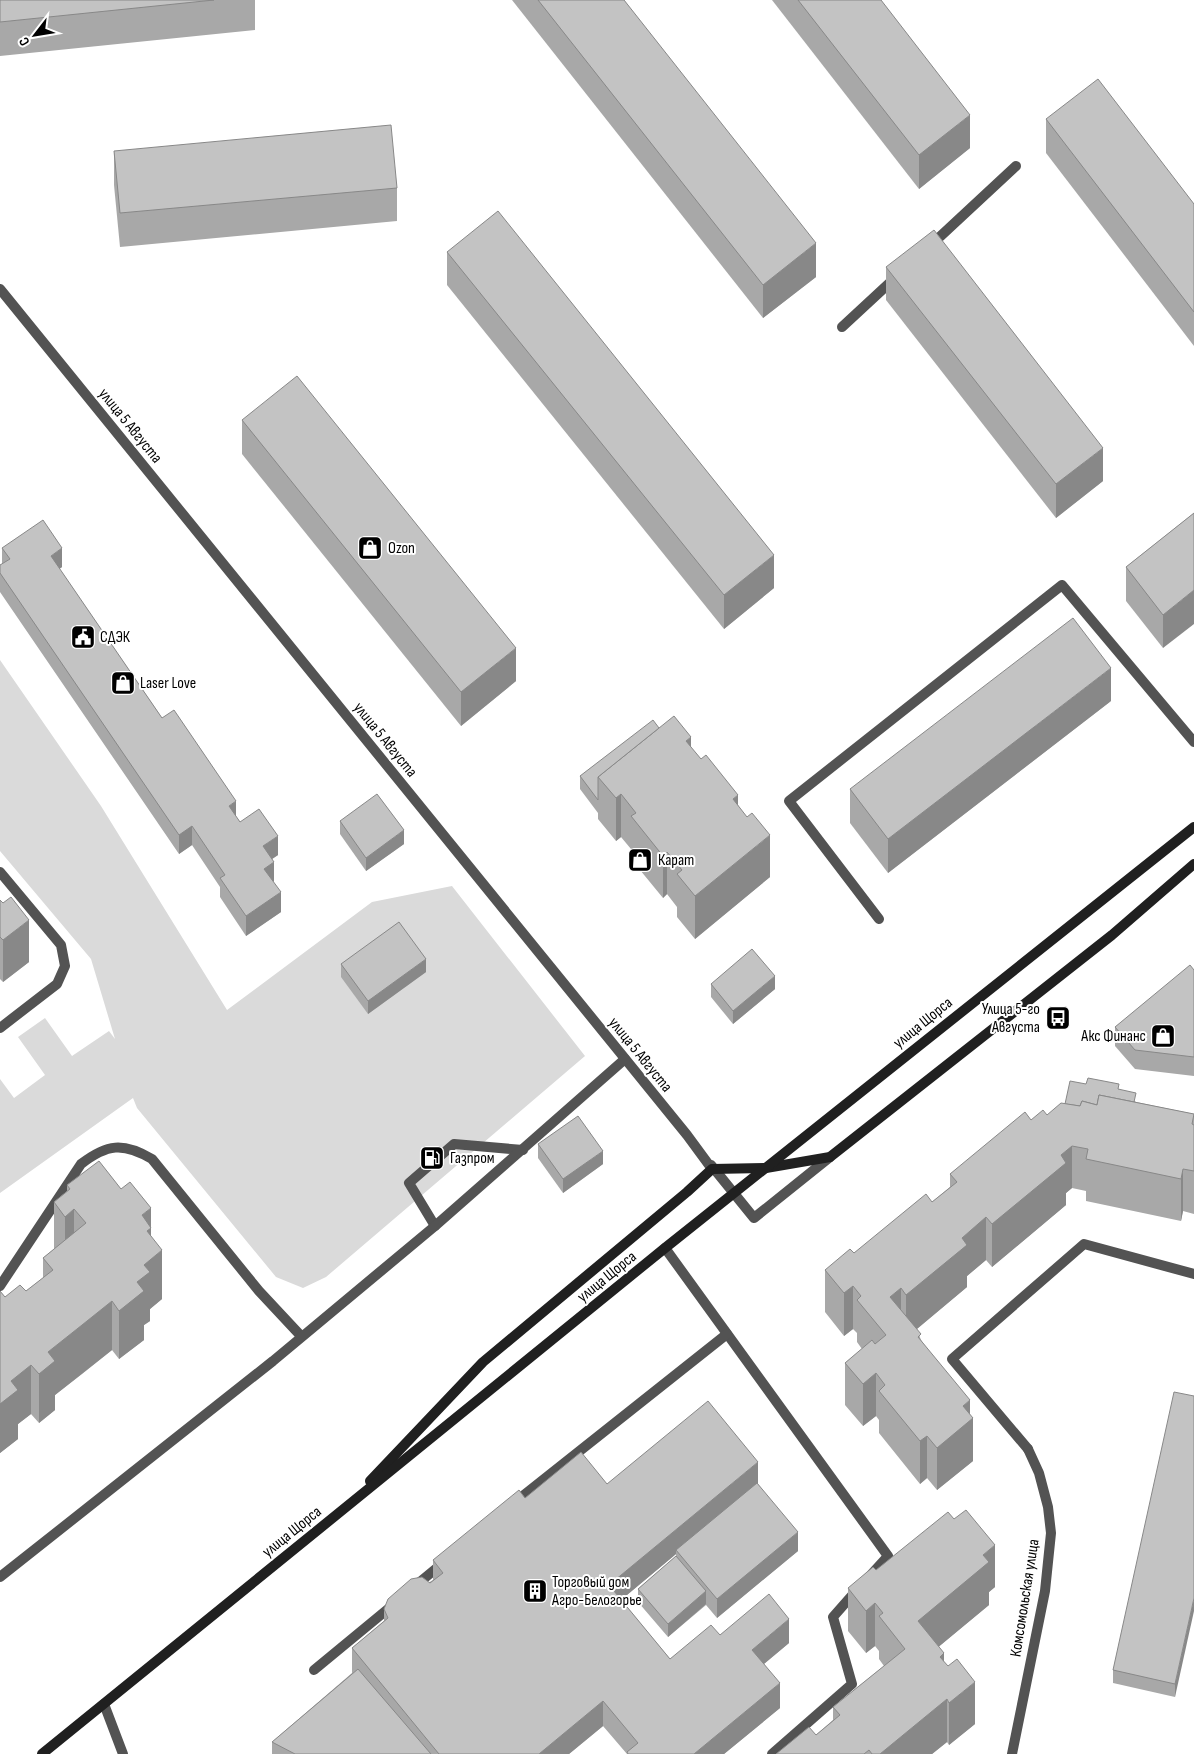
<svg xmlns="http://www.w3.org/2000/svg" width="1194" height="1754" viewBox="0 0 1194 1754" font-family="'Sofia Sans Condensed',sans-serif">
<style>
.green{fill:#dadada}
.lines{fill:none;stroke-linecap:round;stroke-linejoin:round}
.service{stroke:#535353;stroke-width:10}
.minor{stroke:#535353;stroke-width:10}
.tertiary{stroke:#535353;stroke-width:10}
.secondary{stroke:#202020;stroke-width:10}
.wall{fill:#a8a8a8}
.shaded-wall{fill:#888}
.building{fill:#c3c3c3;stroke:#888}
.labels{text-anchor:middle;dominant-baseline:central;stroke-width:4;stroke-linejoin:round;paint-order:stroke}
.street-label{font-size:16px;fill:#000;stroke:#fff}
.poi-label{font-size:16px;fill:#000;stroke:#fff;text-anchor:start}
</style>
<rect width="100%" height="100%" fill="#fff"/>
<path class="green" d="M0,660L101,806L227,1010L372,902L452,886L585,1056L326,1277L303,1288L276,1277L137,1108L133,1098L0,1193V1079L14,1098L45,1075L18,1037L45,1018L72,1056L109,1031L115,1039L91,959L0,851Z"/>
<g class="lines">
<g class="service">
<path d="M931,245L1016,166"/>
<path d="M842,327L896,277"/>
<path d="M0,872L61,945L65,966L57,984L0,1028"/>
<path d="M879,919L789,801L1062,585L1194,742"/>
<path d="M435,1226L409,1183L454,1144L523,1150"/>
<path d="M665,1248L888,1556L867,1579"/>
<path d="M0,1286L81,1164C107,1144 123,1142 152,1159L259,1291L301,1336"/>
<path d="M1028,1449L952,1359L1084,1244L1194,1274"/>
<path d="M514,1503L727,1334"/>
<path d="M415,1586L444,1562"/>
<path d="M314,1670L394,1604"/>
<path d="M772,1754L852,1684L833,1617L855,1592"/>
</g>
<g class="minor">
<path d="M104,1704L123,1754"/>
<path d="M1012,1754L1045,1591L1051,1533L1048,1507L1039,1473L1028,1449"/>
</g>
<g class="tertiary">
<path d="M0,289L687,1135L712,1169"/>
<path d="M711,1165L754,1218L830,1157"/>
<path d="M0,1577L273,1361L435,1226L625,1059"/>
</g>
<g class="secondary">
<path d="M370,1481L483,1362L687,1192L712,1169L766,1168L830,1157L1112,935L1194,864"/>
<path d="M42,1754L665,1248L1194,827"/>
</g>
</g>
<g class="wall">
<path d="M0,0H255V30L0,56Z"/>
<path d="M512,0H624L816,277L763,318Z"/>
<path d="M772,0H881L970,148L919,189Z"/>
<path d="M1046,119L1194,204V346L1046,153Z"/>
<path d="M114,151L397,188V221L120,247L114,185Z"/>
<path d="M447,252L774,588L724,629L447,285Z"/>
<path d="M886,267L1103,481L1056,518L886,300Z"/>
<path d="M242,420L516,681L461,726L242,454Z"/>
<path d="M1194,513L1163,648L1126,601V567Z"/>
<path d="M2,548L62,567L59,569L162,718L240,822L278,855L272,859L274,881L273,882L281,912L246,936L220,897V887L192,845L179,854L0,592V565L2,564Z"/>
<path d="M1111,701L888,873L850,823V789Z"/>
<path d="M659,728L691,748L738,805L770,877L695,939L677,917V907L667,894L663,898L631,859V849L621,837L616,841L598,819V813L580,789V776Z"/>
<path d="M340,821L404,844L366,871L340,834Z"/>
<path d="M0,900L29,962L3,982L0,979Z"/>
<path d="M341,964L426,972L368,1014L341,977Z"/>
<path d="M1194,970V1076L1135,1069L1115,1046V1027Z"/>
<path d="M711,984L775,989L733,1024L711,997Z"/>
<path d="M1086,1084L1119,1089L1136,1102L1194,1114V1214L1183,1211L1181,1221L1086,1201V1191L1072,1188L1066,1193V1205L992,1267L986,1260L967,1276V1287L917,1329L921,1340L970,1415L973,1461L937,1490L927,1478L920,1484L879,1433V1420L876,1416L863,1426L845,1405V1363L862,1349L857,1342V1333L853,1329L844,1336L825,1312V1270L854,1253L932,1202L950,1187V1174L1031,1120L1047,1115L1065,1104Z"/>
<path d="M538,1144L603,1164L563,1193L538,1158Z"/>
<path d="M67,1185L151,1227V1236L162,1299L150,1309V1321L144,1325V1340L119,1359L112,1350L82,1374L55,1395V1410L39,1423L31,1414L18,1424V1439L0,1453V1291L5,1297L26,1291L43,1278V1258L54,1249V1202L67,1191Z"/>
<path d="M1194,1396L1175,1697L1113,1683V1670Z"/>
<path d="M607,1484H758L798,1551L717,1618L706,1605L668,1637L638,1602V1589L676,1556V1554L621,1600L670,1659L720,1635L789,1643L764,1664L780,1708L724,1754H627L603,1726L569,1754H272V1742L352,1673V1648L384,1621V1609L433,1580V1560L525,1498Z"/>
<path d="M876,1570L995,1587L989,1592V1605L938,1647L944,1662L975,1724L949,1745L947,1742L932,1754H776L816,1735L833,1720V1707L884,1666L879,1659V1651L875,1646L866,1653L848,1631V1588Z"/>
</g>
<g class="shaded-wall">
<path d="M970,115V148L919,189V155Z"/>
<path d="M816,243V277L763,318V285Z"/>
<path d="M1103,448V481L1056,518V484Z"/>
<path d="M62,548V567L51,575V556Z"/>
<path d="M774,555V588L724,629V595Z"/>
<path d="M1194,590V624L1163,648V615Z"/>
<path d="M516,648V681L461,726V692Z"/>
<path d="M1111,668V701L888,873V839Z"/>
<path d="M691,737V779L686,741Z"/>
<path d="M621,794V837L616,841V798Z"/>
<path d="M738,795V837L733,799Z"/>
<path d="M236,801V821L229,806Z"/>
<path d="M192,826V845L179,854V835Z"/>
<path d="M404,830V844L366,871V858Z"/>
<path d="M770,835V877L695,939V896Z"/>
<path d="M278,836V855L263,865V846Z"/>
<path d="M667,852V894L663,898V856Z"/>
<path d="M274,862V881L264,888V869Z"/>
<path d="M281,892V912L246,936V916Z"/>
<path d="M29,920V962L3,982V940Z"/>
<path d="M426,959V972L368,1014V1001Z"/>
<path d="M775,976V989L733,1024V1011Z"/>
<path d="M1072,1146V1188L1066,1193V1205L992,1267V1224L1061,1155Z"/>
<path d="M603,1151V1164L563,1193V1179Z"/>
<path d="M1183,1169V1211L1181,1221V1179Z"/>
<path d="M151,1208V1259L162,1250V1299L150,1309V1321L144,1325V1340L119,1359V1311L137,1282L144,1265L142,1215Z"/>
<path d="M74,1209V1258L65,1265V1217Z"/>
<path d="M986,1217V1260L967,1276V1287L906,1338V1295L962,1238Z"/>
<path d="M853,1286V1329L844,1336V1293Z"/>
<path d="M901,1288V1331L890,1297Z"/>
<path d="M112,1301V1350L55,1395V1410L39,1423V1374L48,1352Z"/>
<path d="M31,1365V1414L18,1424V1439L0,1453V1404L11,1381Z"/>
<path d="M876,1373V1416L863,1426V1384Z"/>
<path d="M970,1400V1420L973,1418V1461L937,1490V1448L963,1406Z"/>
<path d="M927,1436V1478L920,1484V1441Z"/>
<path d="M758,1462V1486L676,1550V1554L609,1610V1585Z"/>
<path d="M798,1532V1551L717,1618V1599Z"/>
<path d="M995,1545V1587L989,1592V1605L918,1664V1621L983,1555Z"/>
<path d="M706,1591V1604L668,1637V1624Z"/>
<path d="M1194,1598V1611L1175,1697V1684Z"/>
<path d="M875,1603V1646L866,1653V1611Z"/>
<path d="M789,1619V1643L752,1674V1650Z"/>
<path d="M944,1653V1696L940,1657Z"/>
<path d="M975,1682V1724L949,1745V1703Z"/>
<path d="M780,1683V1708L724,1754H694Z"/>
<path d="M947,1699V1742L932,1754H880Z"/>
<path d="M603,1701V1726L569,1754H539Z"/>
</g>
<g class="building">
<path d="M0,0H214L0,22Z"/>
<path d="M538,0H624L816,243L763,285Z"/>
<path d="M798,0H881L970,115L919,155Z"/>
<path d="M1098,79L1194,204V312L1046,119Z"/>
<path d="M391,125L397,188L120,213L114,151Z"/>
<path d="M498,211L774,555L724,595L447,252Z"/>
<path d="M934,230L1103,448L1056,484L886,267Z"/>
<path d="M297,376L516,648L461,692L242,420Z"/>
<path d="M1194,513V590L1163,615L1126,567Z"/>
<path d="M43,520L62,548L51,556L162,718L174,710L236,801L229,806L240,822L259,809L278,836L263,846L274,862L264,869L281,892L246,916L220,878L225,875L192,826L179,835L0,573V565L10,559L2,548Z"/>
<path d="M1073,618L1111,668L888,839L850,789Z"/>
<path d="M674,716L691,737L686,741L701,759L706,755L738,795L733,799L747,817L752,813L770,835L695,896L677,874L682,870L667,852L663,856L631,816L636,813L621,794L616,798L598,777Z"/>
<path d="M653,720L659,728L598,777V800L580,776Z"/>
<path d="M377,794L404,830L366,858L340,821Z"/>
<path d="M11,897L29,920L3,940L0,937V900L3,903Z"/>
<path d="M399,922L426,959L368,1001L341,964Z"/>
<path d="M752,949L775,976L733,1011L711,984Z"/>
<path d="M1190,965L1194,970V1057L1135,1050L1115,1027Z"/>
<path d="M1088,1078L1119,1084L1118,1089L1136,1093L1134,1102L1099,1095L1097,1105L1082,1101L1080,1106L1065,1104L1070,1081L1086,1084Z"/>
<path d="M1099,1095L1194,1114L1192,1124L1194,1125V1171L1183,1169L1181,1179L1086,1159L1088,1149L1072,1146L1061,1155L1066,1163L992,1224L986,1217L962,1238L967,1245L906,1295L901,1288L890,1297L921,1334L918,1337L970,1400L963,1406L973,1418L937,1448L927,1436L920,1441L879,1391L885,1385L876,1373L863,1384L845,1363L872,1340L875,1344L886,1335L857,1300L861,1296L853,1286L844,1293L825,1270L850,1249L854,1253L926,1194L932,1202L957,1182L950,1174L1025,1112L1031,1120L1043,1110L1047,1115L1061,1103L1080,1106L1082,1101L1097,1105Z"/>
<path d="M578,1116L603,1151L563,1179L538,1144Z"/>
<path d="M99,1161L121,1189L130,1182L151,1208L142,1215L151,1228L147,1231L162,1250L144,1265L150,1272L137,1282L144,1291L119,1311L112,1301L82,1325L48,1352L55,1361L39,1374L31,1365L11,1381L18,1390L0,1404V1291L5,1297L20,1285L26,1291L53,1270L43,1258L86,1223L74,1209L65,1217L54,1202L70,1189L67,1185Z"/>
<path d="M1174,1392L1194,1396V1598L1175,1684L1113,1670Z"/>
<path d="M708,1401L758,1462L609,1585L670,1659L711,1625L720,1635L769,1594L789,1619L752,1650L780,1683L694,1754H628L627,1752L638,1743L603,1701L539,1754H439L352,1648L388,1618L384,1609L388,1599L411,1579L422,1577L430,1583L443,1573L433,1560L519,1490L525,1498L581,1452L607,1484Z"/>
<path d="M757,1483L798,1532L717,1599L676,1550Z"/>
<path d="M966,1510L995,1545L983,1555L989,1562L918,1621L944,1653L940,1657L948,1666L957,1659L975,1682L949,1703L947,1699L880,1754H872L869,1750L864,1754H776L809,1727L816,1735L840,1715L833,1707L905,1649L879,1616L883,1613L875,1603L866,1611L848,1588L873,1567L876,1570L948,1512L954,1519Z"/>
<path d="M676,1556L706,1591L668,1624L638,1589Z"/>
<path d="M358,1669L431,1754H295L272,1742Z"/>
</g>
<defs>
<symbol id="shop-square" viewBox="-11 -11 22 22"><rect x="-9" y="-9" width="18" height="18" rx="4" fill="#000" stroke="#fff"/><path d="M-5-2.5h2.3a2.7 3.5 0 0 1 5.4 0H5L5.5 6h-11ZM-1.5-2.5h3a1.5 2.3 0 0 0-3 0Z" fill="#fff"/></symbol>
<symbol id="civic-square" viewBox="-11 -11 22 22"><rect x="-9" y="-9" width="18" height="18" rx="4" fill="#000" stroke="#fff"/><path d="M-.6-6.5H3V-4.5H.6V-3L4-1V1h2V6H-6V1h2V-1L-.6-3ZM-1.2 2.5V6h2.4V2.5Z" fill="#fff"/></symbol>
<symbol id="bus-square" viewBox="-11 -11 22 22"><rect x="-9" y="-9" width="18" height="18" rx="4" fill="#000" stroke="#fff"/><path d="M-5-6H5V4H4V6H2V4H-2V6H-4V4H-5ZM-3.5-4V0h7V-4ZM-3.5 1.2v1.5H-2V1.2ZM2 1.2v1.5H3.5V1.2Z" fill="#fff"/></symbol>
<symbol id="fuel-square" viewBox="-11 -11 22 22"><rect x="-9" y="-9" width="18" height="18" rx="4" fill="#000" stroke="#fff"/><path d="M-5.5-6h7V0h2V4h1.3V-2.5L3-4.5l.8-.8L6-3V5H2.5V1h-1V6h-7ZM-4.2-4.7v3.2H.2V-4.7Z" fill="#fff"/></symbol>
<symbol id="building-square" viewBox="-11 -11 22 22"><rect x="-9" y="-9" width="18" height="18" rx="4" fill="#000" stroke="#fff"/><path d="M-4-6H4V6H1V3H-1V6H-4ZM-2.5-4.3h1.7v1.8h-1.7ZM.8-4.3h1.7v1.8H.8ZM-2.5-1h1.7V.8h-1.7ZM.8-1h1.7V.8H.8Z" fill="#fff"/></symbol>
</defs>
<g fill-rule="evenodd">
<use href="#shop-square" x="356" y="534" width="28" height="28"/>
<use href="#civic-square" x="69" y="623" width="28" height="28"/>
<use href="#shop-square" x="109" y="669" width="28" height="28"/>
<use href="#shop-square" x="626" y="846" width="28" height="28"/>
<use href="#bus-square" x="1044" y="1004" width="28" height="28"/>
<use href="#shop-square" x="1149" y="1022" width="28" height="28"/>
<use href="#fuel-square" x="418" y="1144" width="28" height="28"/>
<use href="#building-square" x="521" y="1577" width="28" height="28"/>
</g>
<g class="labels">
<g class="street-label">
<text transform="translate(130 426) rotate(51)">улица 5 Августа</text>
<text transform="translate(385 740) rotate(51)">улица 5 Августа</text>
<text transform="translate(923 1023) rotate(-39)">улица Щорса</text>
<text transform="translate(640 1055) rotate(51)">улица 5 Августа</text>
<text transform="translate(607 1277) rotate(-39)">улица Щорса</text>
<text transform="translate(292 1532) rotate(-39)">улица Щорса</text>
<text transform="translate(1025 1598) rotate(-81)">Комсомольская улица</text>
</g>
<g class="poi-label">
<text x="388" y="548">Ozon</text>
<text x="100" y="637">СДЭК</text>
<text x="140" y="683">Laser Love</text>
<text x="658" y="860">Карат</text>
<text x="1040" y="1009" text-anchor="end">Улица 5-го<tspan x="1040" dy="18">Августа</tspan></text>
<text x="1146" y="1036" text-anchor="end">Акс Финанс</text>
<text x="450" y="1158">Газпром</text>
<text x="552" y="1582">Торговый дом<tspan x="552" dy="18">Агро-Белогорье</tspan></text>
</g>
</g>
<g transform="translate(35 35) rotate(239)" stroke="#ffffff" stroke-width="4" paint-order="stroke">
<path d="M0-4L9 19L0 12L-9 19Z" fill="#000000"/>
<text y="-8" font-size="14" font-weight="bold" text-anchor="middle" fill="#000000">С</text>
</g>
</svg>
